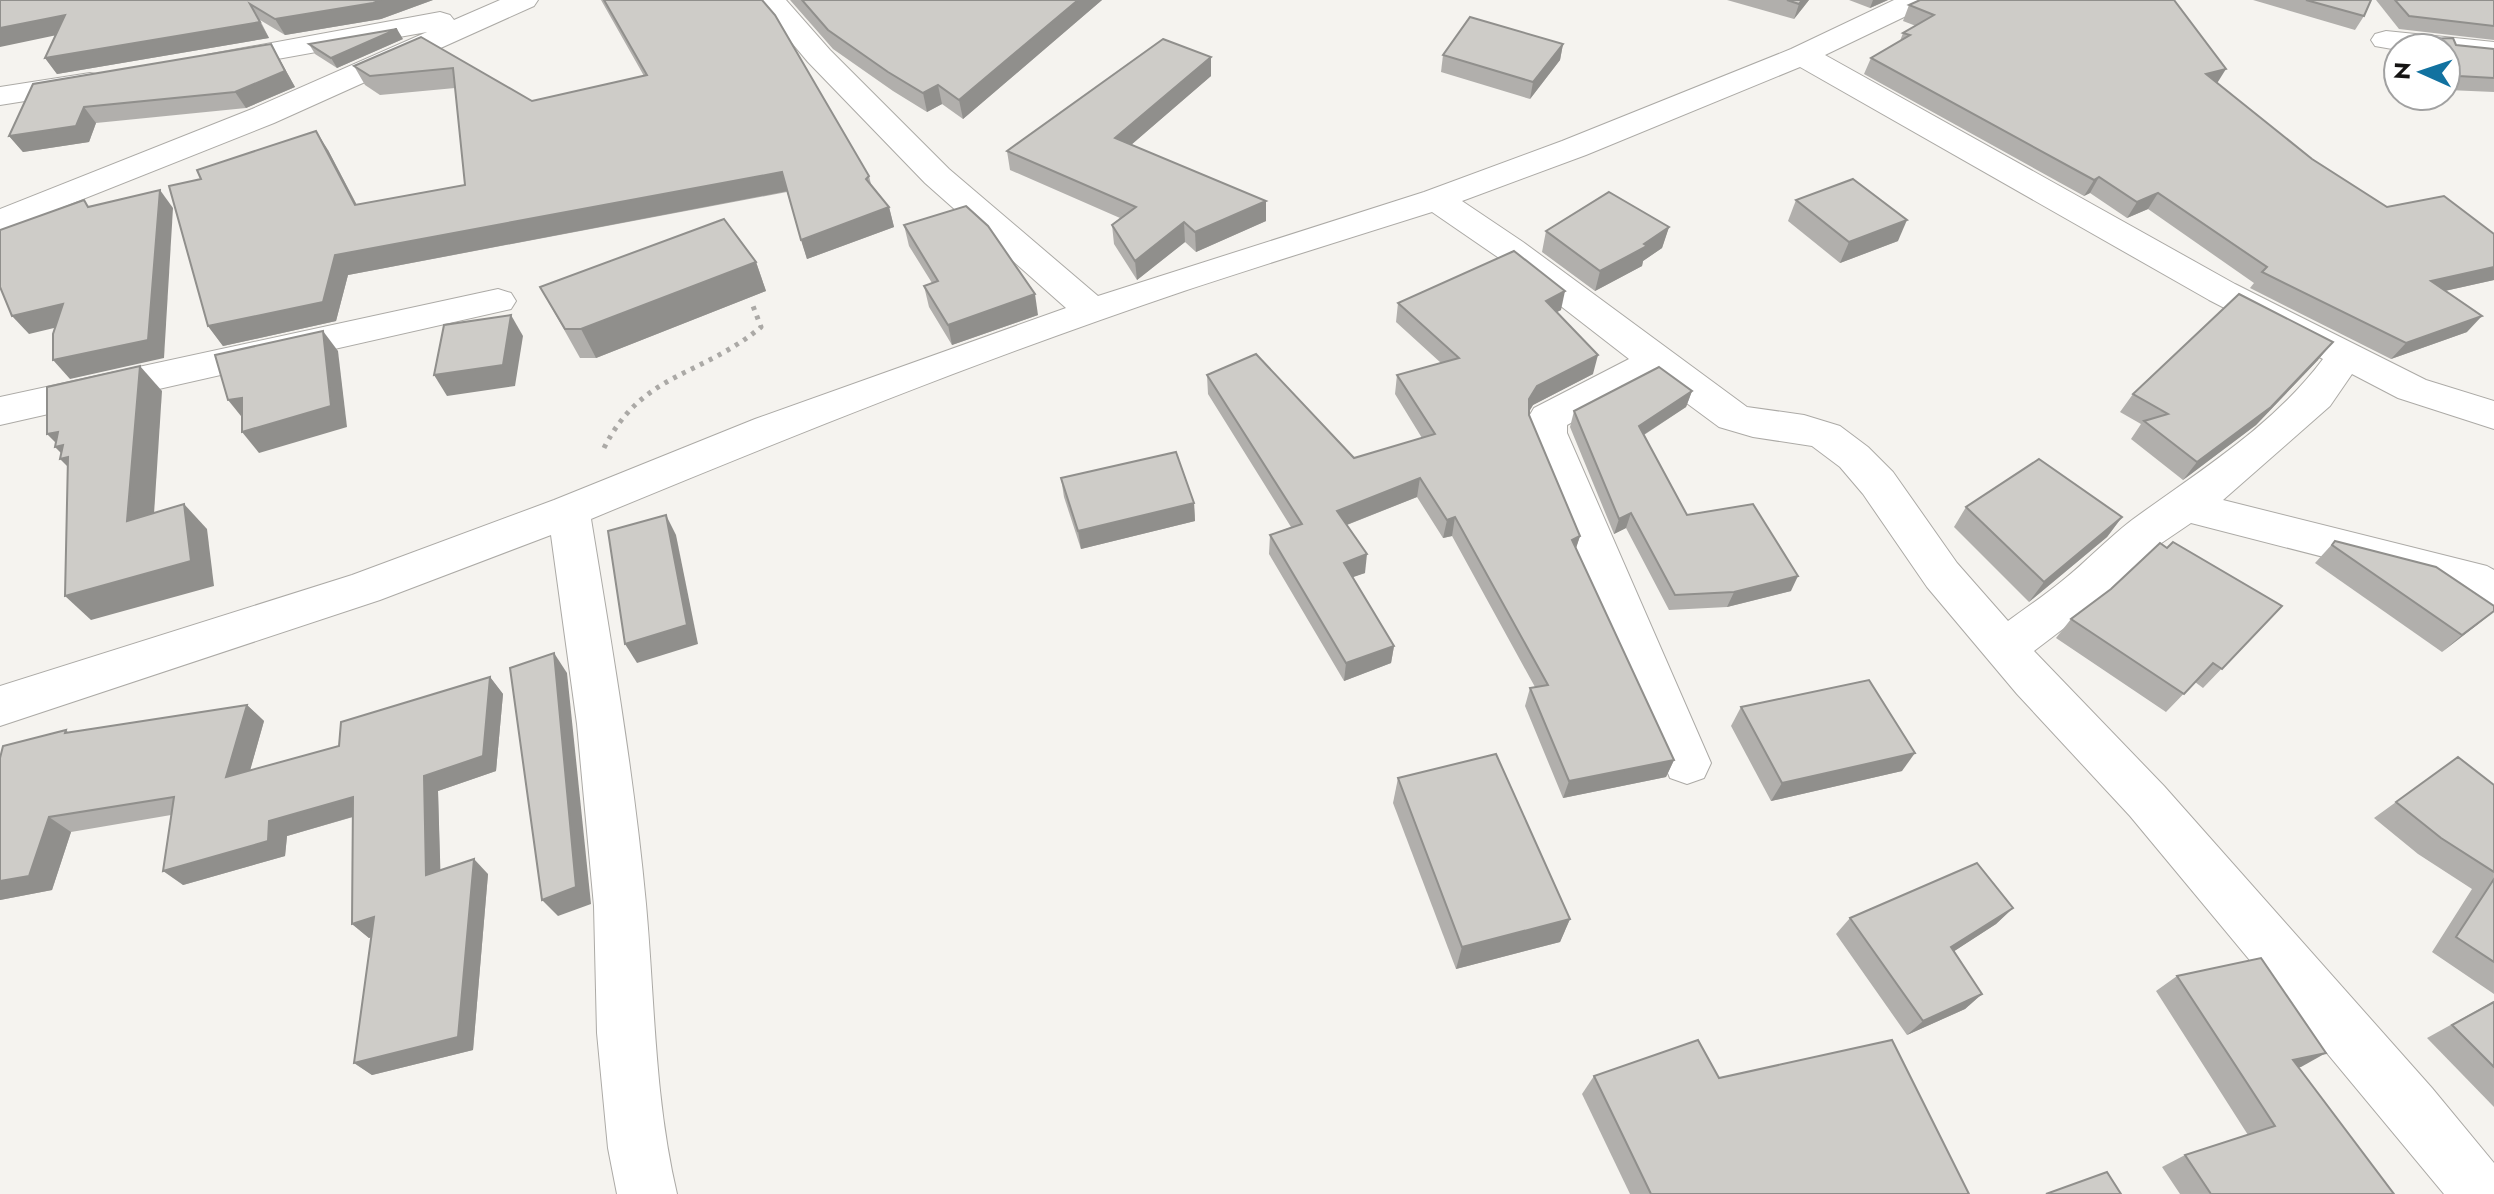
<svg xmlns="http://www.w3.org/2000/svg" width="2494" height="1194" viewBox="0 0 2494 1194" font-family="Jost,sans-serif">
<style>
.lines{fill:none;stroke-linecap:round;stroke-linejoin:round}
.minor-casing{stroke:#acaaa6;stroke-width:2}
.path{stroke:#aba9a6;stroke-width:5;stroke-dasharray:4 6;stroke-linecap:butt}
.minor{fill:#fff;fill-rule:evenodd}
.wall{fill:#b1afac}
.shaded-wall{fill:#908f8c}
.building{fill:#ceccc8;stroke:#908f8c;stroke-width:2}
</style>
<rect width="100%" height="100%" fill="#f5f3ef"/>
<g class="lines">
<defs>
<g id="minor">
<path d="M500,0H538L534,6L274,123L0,232V209L252,109L427,32L217,70L206,67L202,61L206,55L440,12L450,15L454,20Z"/>
<path d="M756,0H786L830,50L949,169L1098,296L1424,192L1562,141L1791,49L1894,0H1931L1927,6L1825,55L2235,284L2426,380L2494,401V429L2398,398L2352,374L2330,406L2223,500L2487,566L2494,570V607L2460,592L2191,523L2160,544L2093,606L2034,651L2164,786L2432,1088L2494,1163V1194H2444L2130,816L2017,694L1927,587L1863,494L1840,467L1812,446L1753,437L1719,427L1654,379L1567,425V433L1711,763L1704,778L1687,784L1670,778L1527,433L1528,418L1534,408L1629,359L1499,258L1432,212C1349,238 1266,264 1184,291C983,359 786,438 591,519C612,647 634,775 646,904C655,1003 654,1096 677,1194H617L608,1148L597,1033L594,906L577,724L551,535L380,600L0,726V686L352,575L554,500L755,419L1066,308L925,183L808,62ZM1800,67L2209,300L2323,359C2272,427 2199,471 2132,520C2107,539 2086,562 2062,581C2045,595 2026,608 2008,621L1957,563L1893,472L1868,447L1840,426L1804,415L1747,407L1523,242L1462,201L1586,155Z"/>
<path d="M2386,31L2494,42V60L2446,55V48L2398,50L2375,46L2371,40L2375,34Z"/>
<path d="M90,73L101,75L105,82L101,89L0,105V87Z"/>
<path d="M498,289L511,293L516,301L511,309L0,425V397Z"/>
</g>
</defs>
<use href="#minor" class="minor-casing"/>
<path class="path" d="M604,448C642,372 701,377 761,327L753,306"/>
<use href="#minor" class="minor"/>
</g>
<g class="wall">
<path d="M0,0H433L381,19L285,35L260,20L269,38L57,74L45,58L55,36Z"/>
<path d="M601,0H762L869,176L871,184L889,207L894,227L807,259L787,192L348,275L336,321L223,346L208,326L328,150L357,205L465,185L455,88L380,95L365,85L354,66L421,37L532,101L644,76Z"/>
<path d="M790,0H1102L963,119L942,104L927,112L893,91L833,49Z"/>
<path d="M1727,0H1809L1794,19Z"/>
<path d="M1849,0H1888L1870,8Z"/>
<path d="M2253,0H2371L2364,16L2355,30Z"/>
<path d="M2376,0H2494V40L2399,29Z"/>
<path d="M1909,5L2217,83L2312,159L2387,207L2494,234V280L2445,291L2467,332L2391,359L2250,288L2254,283L2148,209L2127,218L2090,193L2084,196L1864,74L1871,58L1900,41L1903,33L1916,26L1903,21Z"/>
<path d="M403,39L337,68L315,54L309,44Z"/>
<path d="M2427,39L2456,45L2494,49V92L2448,90L2446,87V48H2421Z"/>
<path d="M271,44L295,87L246,108L96,123L89,142L23,152L9,136L33,84Z"/>
<path d="M1563,44L1560,60L1530,99L1441,72L1443,55Z"/>
<path d="M1211,57V76L1131,145L1266,221L1196,252L1185,242L1137,280L1114,244L1112,225L1120,218L1010,170L1007,151Z"/>
<path d="M1796,200L1898,241L1840,263L1788,221Z"/>
<path d="M904,225L1038,315L952,345L929,307L924,286L932,283L909,246Z"/>
<path d="M1669,227L1662,248L1643,261L1642,266L1595,291L1542,252L1546,231Z"/>
<path d="M756,262L766,291L596,358H580L540,287Z"/>
<path d="M1398,303L1561,310L1557,312L1593,374L1533,405L1529,412V415L1580,536L1576,548L1674,760L1666,777L1563,798L1525,706L1530,688L1535,687L1452,536L1443,538L1417,497L1347,525L1365,573L1352,577L1394,646L1391,663L1344,681L1269,554L1270,535L1291,527L1208,394L1207,375L1354,458L1422,438L1395,394L1397,375L1441,363L1396,322Z"/>
<path d="M2318,360L2256,425L2183,480L2131,439L2141,424L2120,412L2133,394Z"/>
<path d="M1692,391L1686,407L1644,435L1687,515L1791,591L1727,607L1669,610L1626,528L1614,534L1570,427L1574,411Z"/>
<path d="M1061,478L1194,503L1195,521L1081,549L1064,497Z"/>
<path d="M1966,507L2122,517L2107,537L2029,602L1954,527Z"/>
<path d="M2335,541L2494,611L2442,652L2315,563Z"/>
<path d="M2167,548L2282,606L2203,688L2195,682L2166,712L2056,638L2071,619Z"/>
<path d="M490,677L503,694L496,771L438,791L440,870L488,874L473,1050L372,1075L354,1063L371,937L369,938L352,924L353,817L287,836L285,856L183,885L171,815L71,832L52,890L0,900V758L66,730L69,733L247,705L264,721L250,770L339,746Z"/>
<path d="M1741,707L1902,771L1771,801L1731,726Z"/>
<path d="M2458,757L2494,785V994L2432,952L2472,889L2418,854L2374,818Z"/>
<path d="M1398,778L1570,919L1560,942L1456,969L1393,803Z"/>
<path d="M2013,908L1996,924L1954,951L1982,994L1965,1009L1907,1035L1836,934L1850,918Z"/>
<path d="M2177,976L2301,1067H2298L2394,1194H2180L2162,1167L2185,1155L2248,1135L2156,991Z"/>
<path d="M2494,1001V1107L2427,1038Z"/>
<path d="M1594,1076L1719,1078L1969,1194H1630L1582,1094Z"/>
</g>
<g class="shaded-wall">
<path d="M381,0H433L381,19L285,35L275,19Z"/>
<path d="M1078,0H1102L963,119L959,100Z"/>
<path d="M1802,0H1809L1794,19L1799,4Z"/>
<path d="M1873,0H1888L1870,8Z"/>
<path d="M250,4L269,38L57,74L45,58Z"/>
<path d="M65,15L76,31L0,47V28Z"/>
<path d="M397,29L403,39L337,68L331,58Z"/>
<path d="M271,44L295,87L246,108L235,92Z"/>
<path d="M1563,44L1560,60L1530,99L1533,82Z"/>
<path d="M1211,57V76L1117,157L1115,138Z"/>
<path d="M2226,69L2216,85L2206,74Z"/>
<path d="M938,85L942,104L927,112L923,93Z"/>
<path d="M84,107L96,123L89,142L23,152L9,136Z"/>
<path d="M316,131L328,150L367,225L355,205Z"/>
<path d="M782,172L788,191L348,275L336,321L223,346L208,326L335,255Z"/>
<path d="M2099,177L2090,193L2084,196L2094,180Z"/>
<path d="M160,190L173,208L164,358L70,379L53,360Z"/>
<path d="M2158,193L2148,209L2127,218L2137,202Z"/>
<path d="M1266,201V221L1196,252L1195,232Z"/>
<path d="M889,207L894,227L807,259L801,240Z"/>
<path d="M1907,220L1898,241L1840,263L1849,242Z"/>
<path d="M1184,222L1185,242L1137,280L1135,261Z"/>
<path d="M1669,227L1662,248L1643,261L1642,266L1595,291L1600,271Z"/>
<path d="M756,262L766,291L596,358L581,329Z"/>
<path d="M2494,267V280L2417,297L2431,281Z"/>
<path d="M1565,291L1561,310L1541,320L1546,301Z"/>
<path d="M1035,294L1038,315L952,345L948,325Z"/>
<path d="M63,304L79,322L29,334L12,316Z"/>
<path d="M511,315L523,336L515,386L447,396L434,375Z"/>
<path d="M2482,316L2467,332L2391,359L2406,343Z"/>
<path d="M323,331L338,351L347,427L259,453L242,432Z"/>
<path d="M2333,342L2318,360L2256,425L2183,480L2197,462Z"/>
<path d="M1598,355L1593,374L1533,405L1525,418L1529,399L1537,386Z"/>
<path d="M140,366L162,391L152,545L127,521Z"/>
<path d="M1692,391L1686,407L1634,441L1639,426Z"/>
<path d="M242,398L245,421L228,400Z"/>
<path d="M58,432L85,484L60,459L65,457L55,447L59,446L47,434Z"/>
<path d="M1420,478L1417,497L1336,529L1337,511Z"/>
<path d="M1194,503L1195,521L1081,549L1078,531Z"/>
<path d="M184,504L207,529L214,586L91,620L65,596Z"/>
<path d="M1631,513L1626,528L1614,534L1619,519Z"/>
<path d="M666,515L676,535L698,644L637,663L625,644Z"/>
<path d="M1455,517L1452,536L1443,538L1447,520Z"/>
<path d="M2122,517L2107,537L2029,602L2044,582Z"/>
<path d="M1580,536L1574,554L1572,540Z"/>
<path d="M1367,554L1365,573L1342,581L1344,563Z"/>
<path d="M1798,576L1791,591L1727,607L1734,592Z"/>
<path d="M2494,611L2477,625L2442,652L2462,635Z"/>
<path d="M1394,646L1391,663L1344,681L1346,663Z"/>
<path d="M554,653L567,673L591,904L558,916L542,900Z"/>
<path d="M490,677L503,694L496,771L438,791L441,890L426,875L424,776Z"/>
<path d="M247,705L264,721L244,792L226,777Z"/>
<path d="M1915,753L1902,771L1771,801L1782,783Z"/>
<path d="M1674,760L1666,777L1563,798L1569,781Z"/>
<path d="M353,797L369,812L287,836L285,856L183,885L163,871L269,821Z"/>
<path d="M49,817L71,832L52,890L0,900V881Z"/>
<path d="M474,859L488,874L473,1050L372,1075L354,1063Z"/>
<path d="M2013,908L1996,924L1936,963L1951,947Z"/>
<path d="M374,917L390,931L369,938L352,924Z"/>
<path d="M1570,919L1560,942L1456,969L1462,947Z"/>
<path d="M1982,994L1965,1009L1907,1035L1923,1021Z"/>
<path d="M2326,1053L2301,1067L2269,1074L2293,1060Z"/>
</g>
<g class="building">
<path d="M0,0H381L373,3L275,19L250,4L260,22L45,58L65,15L0,28Z"/>
<path d="M604,0H762L775,15L869,176L866,179L889,207L801,240L782,172L335,255L323,302L208,326L169,186L201,179L197,170L316,131L355,205L465,185L453,68L370,76L354,66L421,37L532,101L647,75Z"/>
<path d="M802,0H1078L959,100L938,85L923,93L888,72L828,30Z"/>
<path d="M1787,0H1802L1799,4Z"/>
<path d="M1920,0H2174L2226,69L2206,74L2312,159L2387,207L2444,196L2494,234V267L2431,281L2482,316L2406,343L2262,272L2267,267L2158,193L2137,202L2099,177L2094,180L1871,58L1910,35L1903,33L1934,15L1909,5Z"/>
<path d="M2306,0H2371L2364,16Z"/>
<path d="M2395,0H2494V26L2409,16Z"/>
<path d="M1470,17L1563,44L1533,82L1443,55Z"/>
<path d="M397,29L331,58L309,44Z"/>
<path d="M2453,38L2456,45L2494,49V78L2458,76L2446,62V48H2435L2427,39Z"/>
<path d="M1163,39L1211,57L1115,138L1266,201L1195,232L1184,222L1135,261L1112,225L1136,207L1007,151Z"/>
<path d="M271,44L285,71L235,92L84,107L76,126L9,136L33,84Z"/>
<path d="M1853,179L1907,220L1849,242L1796,200Z"/>
<path d="M160,190L148,340L53,360V334L63,304L12,316L0,287V230L84,200L88,207Z"/>
<path d="M1609,192L1669,227L1644,244L1647,246L1600,271L1546,231Z"/>
<path d="M966,206L988,226L1035,294L948,325L924,286L938,281L904,225Z"/>
<path d="M724,219L756,262L581,329H565L540,287Z"/>
<path d="M1514,251L1565,291L1546,301L1598,355L1537,386L1529,399V415L1580,536L1572,540L1674,760L1569,781L1530,688L1548,685L1455,517L1447,520L1420,478L1337,511L1367,554L1344,563L1394,646L1346,663L1270,535L1302,524L1207,375L1256,354L1354,458L1435,434L1397,375L1459,358L1398,303Z"/>
<path d="M2239,294L2333,342L2271,407L2197,462L2144,421L2168,414L2133,394Z"/>
<path d="M511,315L503,365L434,375L444,325Z"/>
<path d="M323,331L331,406L242,432V398L228,400L215,355Z"/>
<path d="M140,366L127,521L184,504L191,561L65,596L68,457L60,459L63,445L55,447L58,432L47,434V387Z"/>
<path d="M1659,367L1692,391L1639,426L1687,515L1753,504L1798,576L1734,592L1675,595L1631,513L1619,519L1574,411Z"/>
<path d="M1176,452L1194,503L1078,531L1061,478Z"/>
<path d="M2039,459L2122,517L2044,582L1966,507Z"/>
<path d="M666,515L687,625L625,644L608,531Z"/>
<path d="M2335,541L2436,567L2494,606V611L2462,635L2332,545Z"/>
<path d="M2173,542L2282,606L2222,669L2213,663L2184,694L2071,619L2111,589L2160,543L2167,548Z"/>
<path d="M554,653L576,887L542,900L510,668Z"/>
<path d="M490,677L483,756L424,776L426,875L474,859L458,1037L354,1063L374,917L352,924L353,797L269,821L268,841L163,871L174,797L49,817L29,876L0,881V758L3,746L66,730L65,733L247,705L226,777L339,746L341,722Z"/>
<path d="M1869,680L1915,753L1782,783L1741,707Z"/>
<path d="M1496,754L1570,919L1462,947L1398,778Z"/>
<path d="M2458,757L2494,785V872L2441,838L2396,802Z"/>
<path d="M1977,863L2013,908L1951,947L1982,994L1923,1021L1850,918Z"/>
<path d="M2494,879V962L2456,937Z"/>
<path d="M2261,958L2326,1053L2293,1060L2394,1194H2211L2185,1155L2275,1126L2177,976Z"/>
<path d="M2494,1002V1067L2452,1025Z"/>
<path d="M1698,1040L1719,1078L1892,1040L1969,1194H1651L1594,1076Z"/>
<path d="M2107,1172L2121,1194H2046Z"/>
</g>
<g transform="translate(2422 72) rotate(273)"><circle r="38" fill="#ffffff" stroke="#a1a1a1" stroke-width="2"/>
<path d="M0-6L14 30L0 20L-14 30Z" fill="#1272a0"/>
<text y="-12" font-size="22" font-weight="bold" text-anchor="middle" fill="#151413">N</text>
</g>
</svg>
